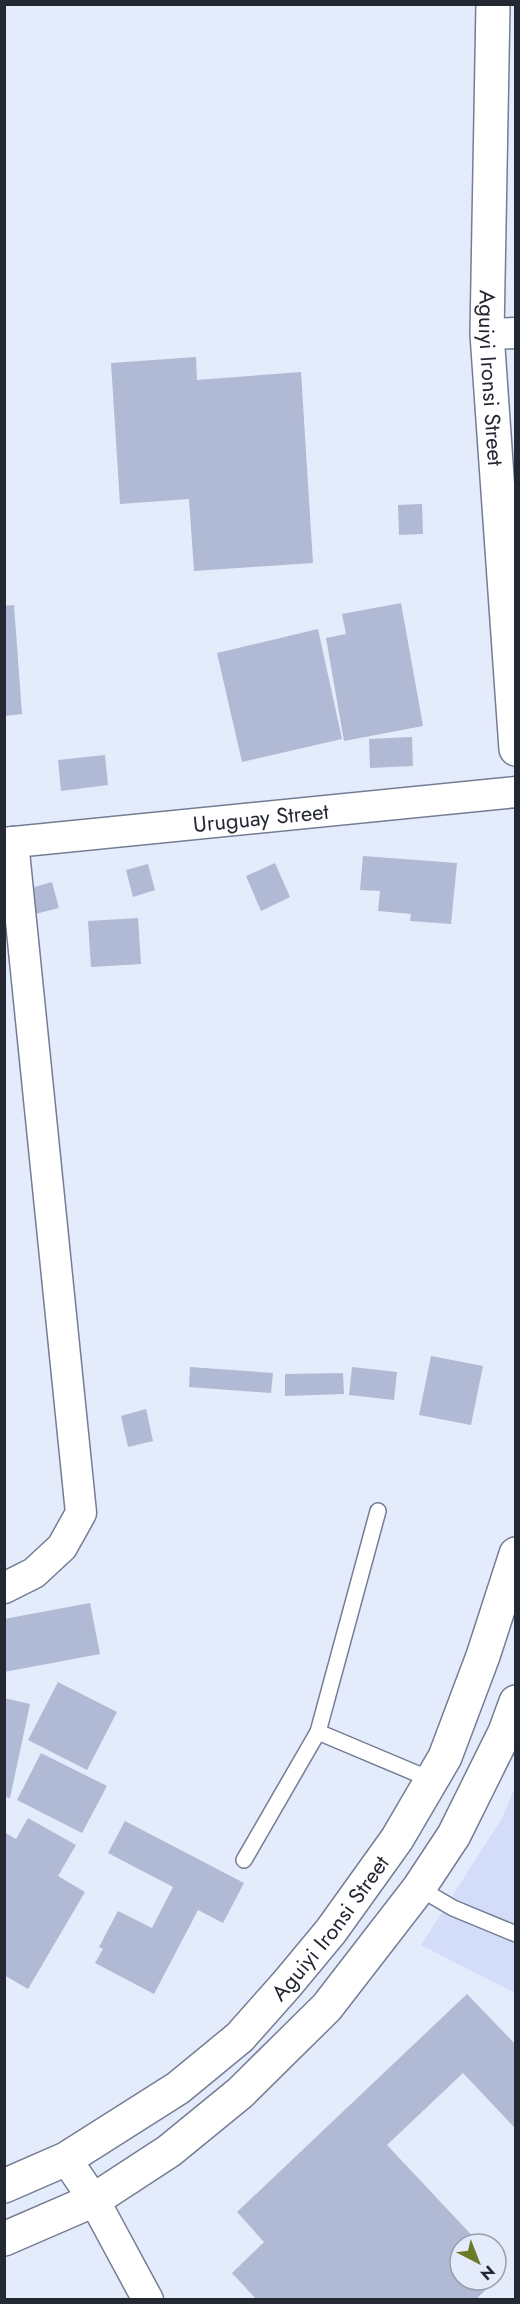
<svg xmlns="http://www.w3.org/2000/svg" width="520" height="2304" viewBox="0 0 520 2304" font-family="Jost,sans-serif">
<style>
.built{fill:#d3ddf9}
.building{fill:#b0bad4}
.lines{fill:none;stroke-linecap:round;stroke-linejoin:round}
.service-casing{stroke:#747d95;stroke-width:18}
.minor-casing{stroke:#747d95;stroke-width:33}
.secondary-casing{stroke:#747d95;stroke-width:36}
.service{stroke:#fff;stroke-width:15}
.minor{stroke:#fff;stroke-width:30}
.secondary{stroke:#fff;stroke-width:33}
.labels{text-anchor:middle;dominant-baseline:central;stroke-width:4.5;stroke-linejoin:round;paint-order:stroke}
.street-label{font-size:22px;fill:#242832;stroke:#e4ebfb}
</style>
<rect width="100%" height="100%" fill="#e4ebfb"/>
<path class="built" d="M515,1787V1993L421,1945L502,1818Z"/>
<g class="building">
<path d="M196,357L197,380L301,372L313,563L194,571L189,499L120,504L111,363Z"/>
<path d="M422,504L423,534L399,535L398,505Z"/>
<path d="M401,603L423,726L344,741L326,638L346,634L342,614Z"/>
<path d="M14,605L22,714L4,716V606Z"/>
<path d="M318,629L342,739L242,762L217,653Z"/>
<path d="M412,737L413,766L370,768L369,739Z"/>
<path d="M105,755L108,785L61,791L58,760Z"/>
<path d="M363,856L457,863L451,924L410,921L411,914L378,911L380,891L360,890Z"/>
<path d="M275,863L290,897L261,911L246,876Z"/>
<path d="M148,864L155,890L133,897L126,870Z"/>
<path d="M52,882L59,908L27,916L20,891Z"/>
<path d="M138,918L141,964L91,967L88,921Z"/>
<path d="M431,1356L483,1366L471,1425L419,1415Z"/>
<path d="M190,1367L273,1373L271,1393L189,1387Z"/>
<path d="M352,1367L397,1372L394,1400L349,1395Z"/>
<path d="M343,1373L344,1394L285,1396V1374Z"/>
<path d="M146,1409L153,1441L128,1447L121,1416Z"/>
<path d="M90,1603L100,1654L4,1672V1619Z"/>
<path d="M58,1682L117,1712L87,1770L28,1740Z"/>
<path d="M4,1698L30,1704L10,1798L4,1797Z"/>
<path d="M41,1753L107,1786L82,1833L17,1800Z"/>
<path d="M28,1818L76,1845L58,1876L85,1892L28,1989L4,1975V1832L16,1839Z"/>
<path d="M125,1821L244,1883L223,1923L198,1910L154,1994L95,1963L103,1949L99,1947L118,1911L152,1928L173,1887L108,1853Z"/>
<path d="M467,1994L516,2045V2125L514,2127L463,2073L387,2145L480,2244H460V2280H485L490,2286L475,2300H257L232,2273L264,2242L237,2212Z"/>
</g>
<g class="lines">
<defs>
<g id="service">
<path d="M318,1732L432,1780"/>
<path d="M244,1860L318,1732L378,1511"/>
<path d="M419,1888L453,1908L516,1934"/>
</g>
<g id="minor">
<path d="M487,334L516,333"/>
<path id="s1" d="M4,843L516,792"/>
<path d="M4,1588L34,1573L62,1547L81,1513L13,842"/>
<path d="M66,2159L94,2200L148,2300"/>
</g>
<g id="secondary">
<path id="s2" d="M493,4L487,334L516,749"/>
<path id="s3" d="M4,2186L66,2159L178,2088L240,2037L287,1984L331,1931L397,1839L445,1757L483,1656L516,1554"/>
<path d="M4,2239L94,2200L169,2151L240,2093L327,2007L419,1888L454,1835L505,1732L516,1702"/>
</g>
</defs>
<use href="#service" class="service-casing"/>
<use href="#minor" class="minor-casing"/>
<use href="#secondary" class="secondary-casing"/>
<use href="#service" class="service"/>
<use href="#minor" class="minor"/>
<use href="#secondary" class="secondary"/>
</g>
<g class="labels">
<g class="street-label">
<text stroke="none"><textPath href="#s2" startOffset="374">Aguiyi Ironsi Street</textPath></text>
<text stroke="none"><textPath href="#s1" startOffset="258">Uruguay Street</textPath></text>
<text stroke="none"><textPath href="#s3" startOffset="422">Aguiyi Ironsi Street</textPath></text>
</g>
</g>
<rect width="520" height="2304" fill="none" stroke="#242832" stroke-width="12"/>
<g transform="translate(478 2262) rotate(138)"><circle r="28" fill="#e4ebfb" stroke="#979dab" stroke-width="1.5"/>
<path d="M0-4.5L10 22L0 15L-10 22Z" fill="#6b7b2a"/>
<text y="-9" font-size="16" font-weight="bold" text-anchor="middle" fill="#242832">N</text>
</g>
</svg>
